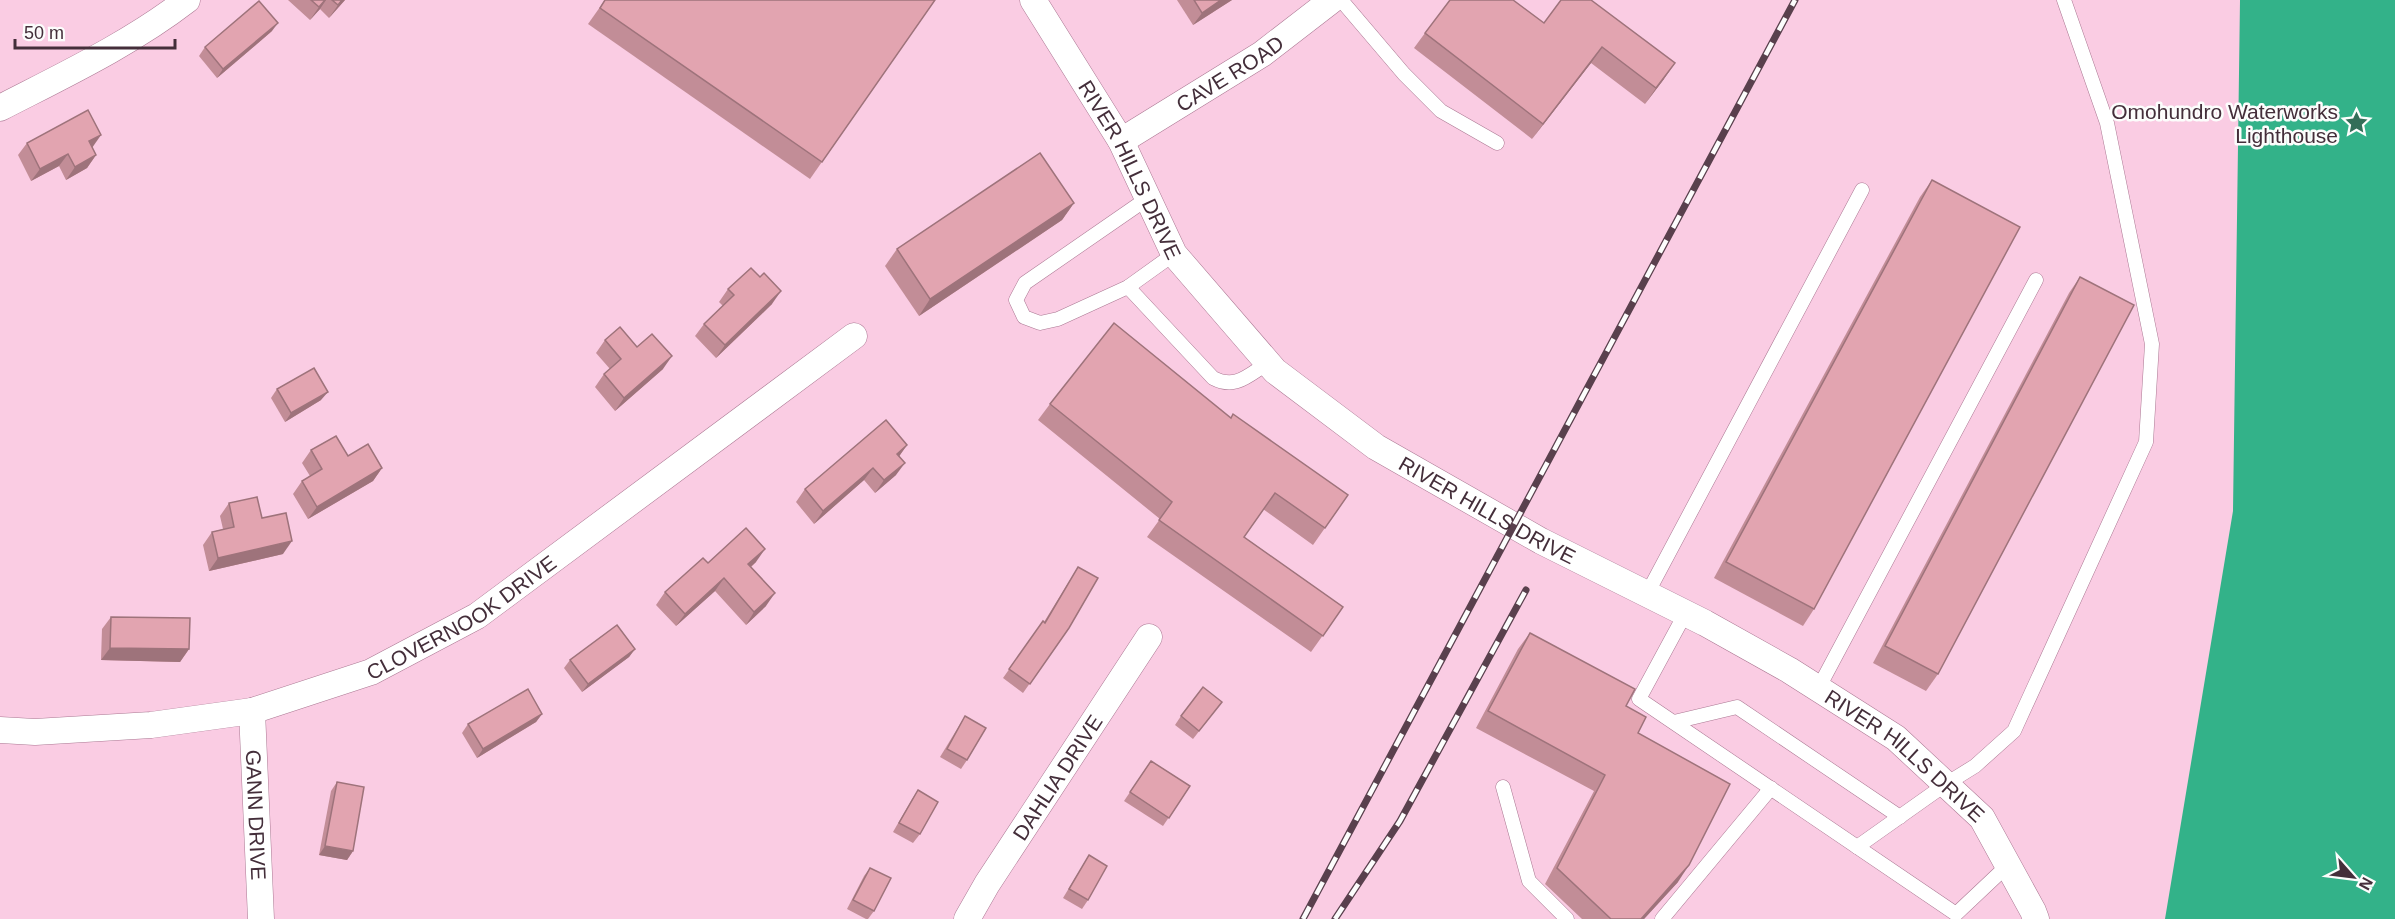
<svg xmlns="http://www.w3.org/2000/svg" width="2395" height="919" viewBox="0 0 2395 919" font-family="Helvetica,sans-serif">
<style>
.water{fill:#33b289}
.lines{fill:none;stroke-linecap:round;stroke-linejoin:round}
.service-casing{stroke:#ab7893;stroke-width:15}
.minor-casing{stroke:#ab7893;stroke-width:27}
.service{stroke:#fff;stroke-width:14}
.minor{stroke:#fff;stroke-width:26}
.rail-casing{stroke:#59404d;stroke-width:7}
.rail{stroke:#fcfdfc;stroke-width:4.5;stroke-dasharray:14;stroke-linecap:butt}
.wall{fill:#c28d97}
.shaded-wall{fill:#9e737b}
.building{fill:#e2a4b0;stroke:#9e737b;stroke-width:1.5}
.labels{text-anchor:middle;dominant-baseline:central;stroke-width:5;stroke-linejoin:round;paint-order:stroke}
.street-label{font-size:21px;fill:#442e3a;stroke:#fcfdfc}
.poi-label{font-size:21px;fill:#442e3a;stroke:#fcfdfc;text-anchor:end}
</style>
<rect width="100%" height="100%" fill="#facce3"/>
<path class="water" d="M2240,0H2395V919H2165L2233,511Z"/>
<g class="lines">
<defs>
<g id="service">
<path d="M1341,0L1404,74L1441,111L1497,143"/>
<path d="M1148,198L1025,283L1016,300L1024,317L1040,323L1058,319L1128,287L1174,254"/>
<path d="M1128,287L1213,378C1236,390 1248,375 1268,363"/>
<path d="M1647,594L1862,190"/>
<path d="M1685,614L1639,699L1956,914L2008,865"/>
<path d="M1818,689L2036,280"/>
<path d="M1674,722L1737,707L1900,817"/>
<path d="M1503,787L1529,881L1567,919"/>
<path d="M1857,847L1946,784L1975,766L2014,731L2146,442L2152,344L2107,123L2064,0"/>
<path d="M1662,919L1771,788"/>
</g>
<g id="minor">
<path id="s1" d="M1033,0L1121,141L1174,254L1275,371L1376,447L1541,541L1705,623L1789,670L1896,738L1982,818L2033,911L2036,919"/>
<path d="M0,108C64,75 130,44 187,0"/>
<path id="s2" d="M1121,141L1262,54L1332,0"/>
<path id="s3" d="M252,711L261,919"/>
<path id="s4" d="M0,730L35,732L151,725L252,711L371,672L477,616L854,336"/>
<path id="s5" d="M967,919L987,884L1149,637"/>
</g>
</defs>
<use href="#service" class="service-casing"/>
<use href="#minor" class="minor-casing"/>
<use href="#service" class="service"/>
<use href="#minor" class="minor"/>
<defs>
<g id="rail">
<path d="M1303,919L1795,0"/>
<path d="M1335,919L1400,821L1526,590"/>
</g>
</defs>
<use href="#rail" class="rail-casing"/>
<use href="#rail" class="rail"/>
</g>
<g class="wall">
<path d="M288,0H345L329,18L320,9L310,20Z"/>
<path d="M605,0H935L810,179L588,24Z"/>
<path d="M1177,0H1232L1193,25Z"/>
<path d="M1561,0L1664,79L1645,104L1591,63L1532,139L1414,48L1425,33L1544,23Z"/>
<path d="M272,31L217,78L199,56L205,47Z"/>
<path d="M27,143L92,147L96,155L87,168L66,180L59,166L31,181L18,155Z"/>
<path d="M1932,180L1814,609L1803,626L1714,578L1920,197Z"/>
<path d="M1074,203L1062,220L919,316L885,266L897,249Z"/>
<path d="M2080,277L1938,674L1926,691L1873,663L2069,293Z"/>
<path d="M728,289L772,304L716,358L695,336L704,324L723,306L719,302Z"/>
<path d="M605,340L637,347L663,369L615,411L595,387L604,374L610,369L596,353Z"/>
<path d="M277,389L321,400L285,422L271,398Z"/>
<path d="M1050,404L1231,418L1348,495L1313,545L1263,509L1244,537L1343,607L1311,652L1147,537L1160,519L1038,420Z"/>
<path d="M907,445L899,456L896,475L875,493L864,480L814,524L796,502L805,489Z"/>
<path d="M311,450L348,456L382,468L373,481L308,519L293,494L302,481L310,476L302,463Z"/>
<path d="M229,503L262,518L283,554L209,571L203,545L212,532L223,529L220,516Z"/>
<path d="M756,562L751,567L766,606L746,625L715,591L676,626L656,605L665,592L708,563Z"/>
<path d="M1078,567L1069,628L1023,693L1003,678L1043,621L1044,622Z"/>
<path d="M111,617L189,649L180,662L101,660L102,629Z"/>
<path d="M1530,633L1626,706L1638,733L1678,882L1644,919H1582L1545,884L1594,791L1476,728L1518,649Z"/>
<path d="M635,649L629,657L582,692L564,668L570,660Z"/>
<path d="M1222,702L1193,739L1175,725L1181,716Z"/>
<path d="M542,714L536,722L477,758L462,733L468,724Z"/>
<path d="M965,716L967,760L961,769L940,757Z"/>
<path d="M1151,761L1190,786L1163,826L1124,801Z"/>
<path d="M337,782L353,851L347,860L319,855L331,791Z"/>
<path d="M918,790L920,834L913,843L893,832L912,799Z"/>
<path d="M1089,855L1088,900L1082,909L1063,898Z"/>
<path d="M870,868L874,911L868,919H866L847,909L864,876Z"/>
</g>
<g class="shaded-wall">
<path d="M325,0H326L320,9L310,20L319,7Z"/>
<path d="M342,0H345L329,18L338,5Z"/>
<path d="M1221,0H1232L1193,25L1202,13Z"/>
<path d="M278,23L272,31L217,78L223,69Z"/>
<path d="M1602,47L1591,63L1532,139L1543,124Z"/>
<path d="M1675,63L1664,79L1645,104L1656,88Z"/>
<path d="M101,135L92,148L89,141Z"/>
<path d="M68,154L59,166L31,181L40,169Z"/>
<path d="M96,155L87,168L66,180L75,167Z"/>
<path d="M1074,203L1062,220L919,316L930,299Z"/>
<path d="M781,291L772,304L716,358L725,345Z"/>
<path d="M672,356L663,369L615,411L624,398Z"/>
<path d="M328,392L321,400L285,422L291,413Z"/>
<path d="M907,445L898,458L897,454Z"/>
<path d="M905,463L896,475L875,493L884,480Z"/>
<path d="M382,468L373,481L308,519L317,507Z"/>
<path d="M873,468L864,480L814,524L823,511Z"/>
<path d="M292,541L283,554L209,571L218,558Z"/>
<path d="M765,549L756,562L739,577L748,564Z"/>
<path d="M724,578L715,591L676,626L685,614Z"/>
<path d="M775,593L766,606L746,625L754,612Z"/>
<path d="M110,648L189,649L180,662L101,660Z"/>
<path d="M635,649L629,657L582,692L588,684Z"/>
<path d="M542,714L536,722L477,758L483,749Z"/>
<path d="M325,846L353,851L347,860L319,855Z"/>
<path d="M1689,865L1678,882L1644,919H1641Z"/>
</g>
<g class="building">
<path d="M311,0H325L319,7Z"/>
<path d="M332,0H342L338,5Z"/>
<path d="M605,0H935L822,162L600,8Z"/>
<path d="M1194,0H1221L1202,13Z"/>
<path d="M1450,0H1513L1544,23L1561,0H1591L1675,63L1656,88L1602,47L1543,124L1425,33Z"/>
<path d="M259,1L278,23L223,69L205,47Z"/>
<path d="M88,110L101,135L89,141L96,155L75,167L68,154L40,169L27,143Z"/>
<path d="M1040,153L1074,203L930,299L897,249Z"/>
<path d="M1932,180L2020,227L1814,609L1726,562Z"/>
<path d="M751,268L760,277L764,273L781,291L725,345L704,324L734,295L728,289Z"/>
<path d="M2080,277L2134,305L1938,674L1885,646Z"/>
<path d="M1114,323L1231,418L1233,414L1348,495L1325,528L1275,493L1244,537L1343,607L1323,636L1159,520L1172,502L1050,404Z"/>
<path d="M620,327L637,347L652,334L672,356L624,398L604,374L621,359L605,340Z"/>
<path d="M314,368L328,392L291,413L277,389Z"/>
<path d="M886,420L907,445L897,454L905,463L884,480L873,468L823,511L805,489Z"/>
<path d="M336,436L348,456L368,444L382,468L317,507L302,481L322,469L311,450Z"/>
<path d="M257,497L262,518L286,513L292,541L218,558L212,532L234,527L229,503Z"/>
<path d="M746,528L765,549L748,564L775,593L754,612L724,578L685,614L665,592L703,558L708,563Z"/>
<path d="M1078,567L1098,578L1069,628L1030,684L1009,669L1043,621L1045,623Z"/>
<path d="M111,617L190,618L189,649L110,648Z"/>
<path d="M617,625L635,649L588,684L570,660Z"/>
<path d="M1530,633L1635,689L1626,706L1646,717L1638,733L1730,784L1689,865L1641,919H1611L1557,868L1605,775L1488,711Z"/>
<path d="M1203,687L1222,702L1199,731L1181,716Z"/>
<path d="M528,689L542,714L483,749L468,724Z"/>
<path d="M965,716L986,728L967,760L947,749Z"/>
<path d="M1151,761L1190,786L1169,818L1130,792Z"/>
<path d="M337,782L364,787L353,851L325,846Z"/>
<path d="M918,790L938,802L920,834L899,823Z"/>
<path d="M1089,855L1107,866L1088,900L1069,889Z"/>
<path d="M870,868L891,878L874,911L853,900Z"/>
</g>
<defs>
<symbol id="sight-bare" viewBox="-9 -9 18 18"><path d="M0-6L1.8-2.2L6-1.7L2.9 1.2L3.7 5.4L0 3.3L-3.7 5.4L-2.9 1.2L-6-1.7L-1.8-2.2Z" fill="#336e58" stroke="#fcfdfc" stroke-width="2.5" paint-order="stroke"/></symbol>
</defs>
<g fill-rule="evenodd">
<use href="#sight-bare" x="2340" y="106" width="33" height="33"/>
</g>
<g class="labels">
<g class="street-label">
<text stroke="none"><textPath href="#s2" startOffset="128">CAVE ROAD</textPath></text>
<text stroke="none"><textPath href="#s1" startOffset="196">RIVER HILLS DRIVE</textPath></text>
<text stroke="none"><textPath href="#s1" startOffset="700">RIVER HILLS DRIVE</textPath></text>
<text stroke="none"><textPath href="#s4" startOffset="484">CLOVERNOOK DRIVE</textPath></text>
<text stroke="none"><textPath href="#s1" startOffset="1186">RIVER HILLS DRIVE</textPath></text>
<text stroke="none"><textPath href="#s5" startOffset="168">DAHLIA DRIVE</textPath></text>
<text stroke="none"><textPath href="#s3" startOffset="104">GANN DRIVE</textPath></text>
</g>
<g class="poi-label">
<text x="2338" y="111">Omohundro Waterworks<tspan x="2338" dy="24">Lighthouse</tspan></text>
</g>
</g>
<g transform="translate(2353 877) rotate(118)" stroke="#fcfdfc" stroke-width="4.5" paint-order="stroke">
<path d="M0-4.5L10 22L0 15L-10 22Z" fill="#442e3a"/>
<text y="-9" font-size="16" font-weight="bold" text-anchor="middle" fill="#442e3a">N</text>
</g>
<path d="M15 39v9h160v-9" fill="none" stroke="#442e3a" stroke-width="3"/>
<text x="24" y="39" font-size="18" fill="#442e3a" stroke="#fcfdfc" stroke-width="4.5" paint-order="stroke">50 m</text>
</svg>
